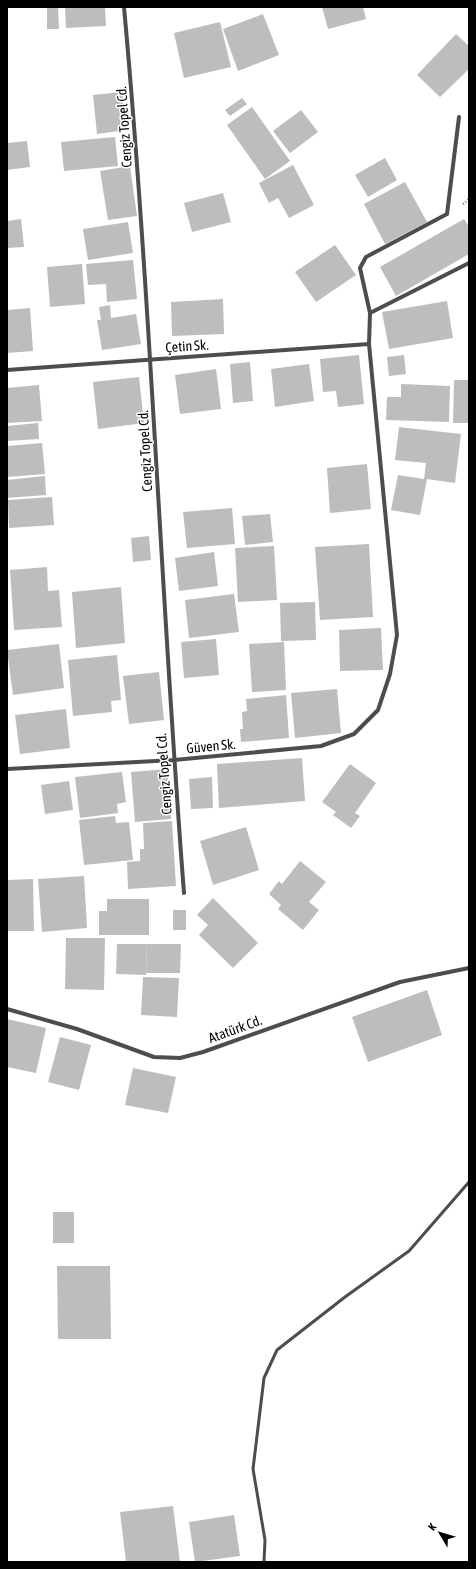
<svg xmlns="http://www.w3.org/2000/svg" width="476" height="1569" viewBox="0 0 476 1569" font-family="'Asap Condensed',sans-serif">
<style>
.building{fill:#bdbdbd}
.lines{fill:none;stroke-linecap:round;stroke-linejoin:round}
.path{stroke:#6f6f6f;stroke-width:2.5;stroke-dasharray:1 2;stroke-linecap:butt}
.lane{stroke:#4d4d4d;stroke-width:3}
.street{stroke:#4d4d4d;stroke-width:4}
.labels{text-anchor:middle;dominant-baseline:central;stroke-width:3;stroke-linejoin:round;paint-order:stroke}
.street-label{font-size:14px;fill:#000;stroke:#fff}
</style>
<rect width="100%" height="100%" fill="#fff"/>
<g class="building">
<path d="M47,7H58L59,29H47Z"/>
<path d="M65,7H105L106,26L66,28Z"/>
<path d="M322,7H363L366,19L328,29Z"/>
<path d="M263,14L279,55L238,71L223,29Z"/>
<path d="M220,22L231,67L184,78L174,33Z"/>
<path d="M456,34L469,46V69L440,97L417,75Z"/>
<path d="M122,92L126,130L97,134L93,95Z"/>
<path d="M242,98L247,104L230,116L225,110Z"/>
<path d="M252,107L290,161L265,179L227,125Z"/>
<path d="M301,110L318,132L290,153L273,131Z"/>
<path d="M115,137L118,166L64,171L61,142Z"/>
<path d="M27,141L30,167L7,170V143Z"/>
<path d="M385,158L397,180L368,197L355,175Z"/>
<path d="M293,165L314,205L289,218L278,198L269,203L259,183Z"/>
<path d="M130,166L137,216L108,220L100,171Z"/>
<path d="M405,182L427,222L385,244L364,204Z"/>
<path d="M223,193L231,222L192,232L184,203Z"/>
<path d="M21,219L24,247L7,248V221Z"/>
<path d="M464,219L469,227V254L396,296L380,267Z"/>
<path d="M128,222L133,253L88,260L83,229Z"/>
<path d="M335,245L356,275L316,302L295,272Z"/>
<path d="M133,260L137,299L107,302L106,284L88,285L86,264Z"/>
<path d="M82,264L85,304L50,307L47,267Z"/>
<path d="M223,299L224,334L172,336L171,302Z"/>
<path d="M447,301L453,338L389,349L382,312Z"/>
<path d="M110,305L111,318L136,314L141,344L102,350L97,320H101L99,307Z"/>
<path d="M30,308L33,351L7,353V310Z"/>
<path d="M359,355L364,404L338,407L336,391L323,392L320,359Z"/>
<path d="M404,355L406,374L389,376L387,357Z"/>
<path d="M250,362L253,401L233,403L230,364Z"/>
<path d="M309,364L314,401L275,407L271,369Z"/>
<path d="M216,369L221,409L180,414L175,375Z"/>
<path d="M139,377L144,423L98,429L93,382Z"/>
<path d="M454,380H469V423H453Z"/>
<path d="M401,384L450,386L449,422L386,420L387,397H401Z"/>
<path d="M39,385L42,421L7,423V388Z"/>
<path d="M38,423L39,439L7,441V426Z"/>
<path d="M399,427L461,434L455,483L427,479L420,515L391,510L398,475L424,479L426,463L395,460Z"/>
<path d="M42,443L45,474L7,477V446Z"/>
<path d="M367,464L371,509L330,513L327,468Z"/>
<path d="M45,476L46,495L7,498V480Z"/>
<path d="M52,497L54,525L9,528L8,500Z"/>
<path d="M232,508L235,544L187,548L183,512Z"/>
<path d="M270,514L273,542L245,545L242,516Z"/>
<path d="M149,536L151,560L133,562L131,538Z"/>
<path d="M369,544L373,617L320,620L315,547Z"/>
<path d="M274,546L277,600L238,602L235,548Z"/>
<path d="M214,552L218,586L179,591L175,558Z"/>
<path d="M47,567L48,591L59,590L62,627L14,630L10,570Z"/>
<path d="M121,587L125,643L76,648L72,592Z"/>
<path d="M234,594L239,632L189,638L185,600Z"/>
<path d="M315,602L316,640L281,641L280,603Z"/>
<path d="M381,628L383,670L340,671L339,630Z"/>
<path d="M216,639L219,675L184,678L181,642Z"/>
<path d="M284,642L286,690L252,692L249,644Z"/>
<path d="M59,644L64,688L13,695L7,650Z"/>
<path d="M117,655L121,700L111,701L112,712L73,716L68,660Z"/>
<path d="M159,672L164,720L129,724L123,676Z"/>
<path d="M337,689L341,733L295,738L291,693Z"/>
<path d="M286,695L289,738L241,742L240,729H243L242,712L247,711L246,699Z"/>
<path d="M66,709L70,748L20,754L15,715Z"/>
<path d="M302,758L305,801L219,808L217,764Z"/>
<path d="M350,764L376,783L355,813L360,816L351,828L333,815L336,812L322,802Z"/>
<path d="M167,769L171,819L135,822L131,772Z"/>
<path d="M122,772L126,802L117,804L118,813L80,818L75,777Z"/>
<path d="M212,777L213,808L191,809L189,779Z"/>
<path d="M69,781L73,810L45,814L41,785Z"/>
<path d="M115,816L116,823L129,822L133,860L84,865L79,820Z"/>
<path d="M172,821L176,886L128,889L127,862L140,861V849H144L143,823Z"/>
<path d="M246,827L259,870L213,885L200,841Z"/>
<path d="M300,861L326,882L309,902L319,910L303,930L278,909L281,905L269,894L279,881L282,884Z"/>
<path d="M84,876L87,928L42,932L38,879Z"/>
<path d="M33,879L34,931H7V880Z"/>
<path d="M213,898L258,943L233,968L199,935L208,925L197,915Z"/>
<path d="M107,899H149V935H99V911H107Z"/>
<rect x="173" y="910" width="13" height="20"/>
<path d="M66,938H105L104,990L65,989Z"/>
<path d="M117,944H147L146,975L116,974Z"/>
<path d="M147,944H181L180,973H146Z"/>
<path d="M143,977L179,978L177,1017L141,1015Z"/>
<path d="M427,990L442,1035L368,1062L352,1017Z"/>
<path d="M7,1019L46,1028L36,1073L7,1067Z"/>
<path d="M60,1037L91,1045L79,1090L48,1082Z"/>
<path d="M133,1068L176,1077L168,1113L125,1105Z"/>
<rect x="53" y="1212" width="21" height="31"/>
<path d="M57,1266H110L111,1339H58Z"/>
<path d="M173,1506L180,1562H126L120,1512Z"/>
<path d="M234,1515L240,1556L195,1562L189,1522Z"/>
</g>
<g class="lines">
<path class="path" d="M463,204L469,199"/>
<path class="lane" d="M264,1562L265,1540L253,1469L264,1378L277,1350L345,1297L409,1251L469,1182"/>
<g class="street">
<path d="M124,7C151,302 161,598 184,893"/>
<path d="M370,313L360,268L366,257L447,214L459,117"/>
<path d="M7,370L369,344"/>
<path d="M7,769L174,760L321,746L354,734L378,710L390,674L397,635L369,344L370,313L469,263"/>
<path d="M7,1009L77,1029L154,1057L180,1058L203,1052L400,982L469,968"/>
</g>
</g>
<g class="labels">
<g class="street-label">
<text transform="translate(124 127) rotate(-94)">Cengiz Topel Cd.</text>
<text transform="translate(187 346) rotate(-4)">Çetin Sk.</text>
<text transform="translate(145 451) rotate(-93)">Cengiz Topel Cd.</text>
<text transform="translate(211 746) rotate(-5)">Güven Sk.</text>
<text transform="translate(164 774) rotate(-94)">Cengiz Topel Cd.</text>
<text transform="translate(235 1029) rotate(-20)">Atatürk Cd.</text>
</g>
</g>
<rect width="476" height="1569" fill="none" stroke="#000000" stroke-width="16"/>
<g transform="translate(440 1533) rotate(308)" stroke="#ffffff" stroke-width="3" paint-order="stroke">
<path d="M0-3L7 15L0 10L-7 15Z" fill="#000000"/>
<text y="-6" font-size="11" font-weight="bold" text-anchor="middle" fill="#000000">K</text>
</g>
</svg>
